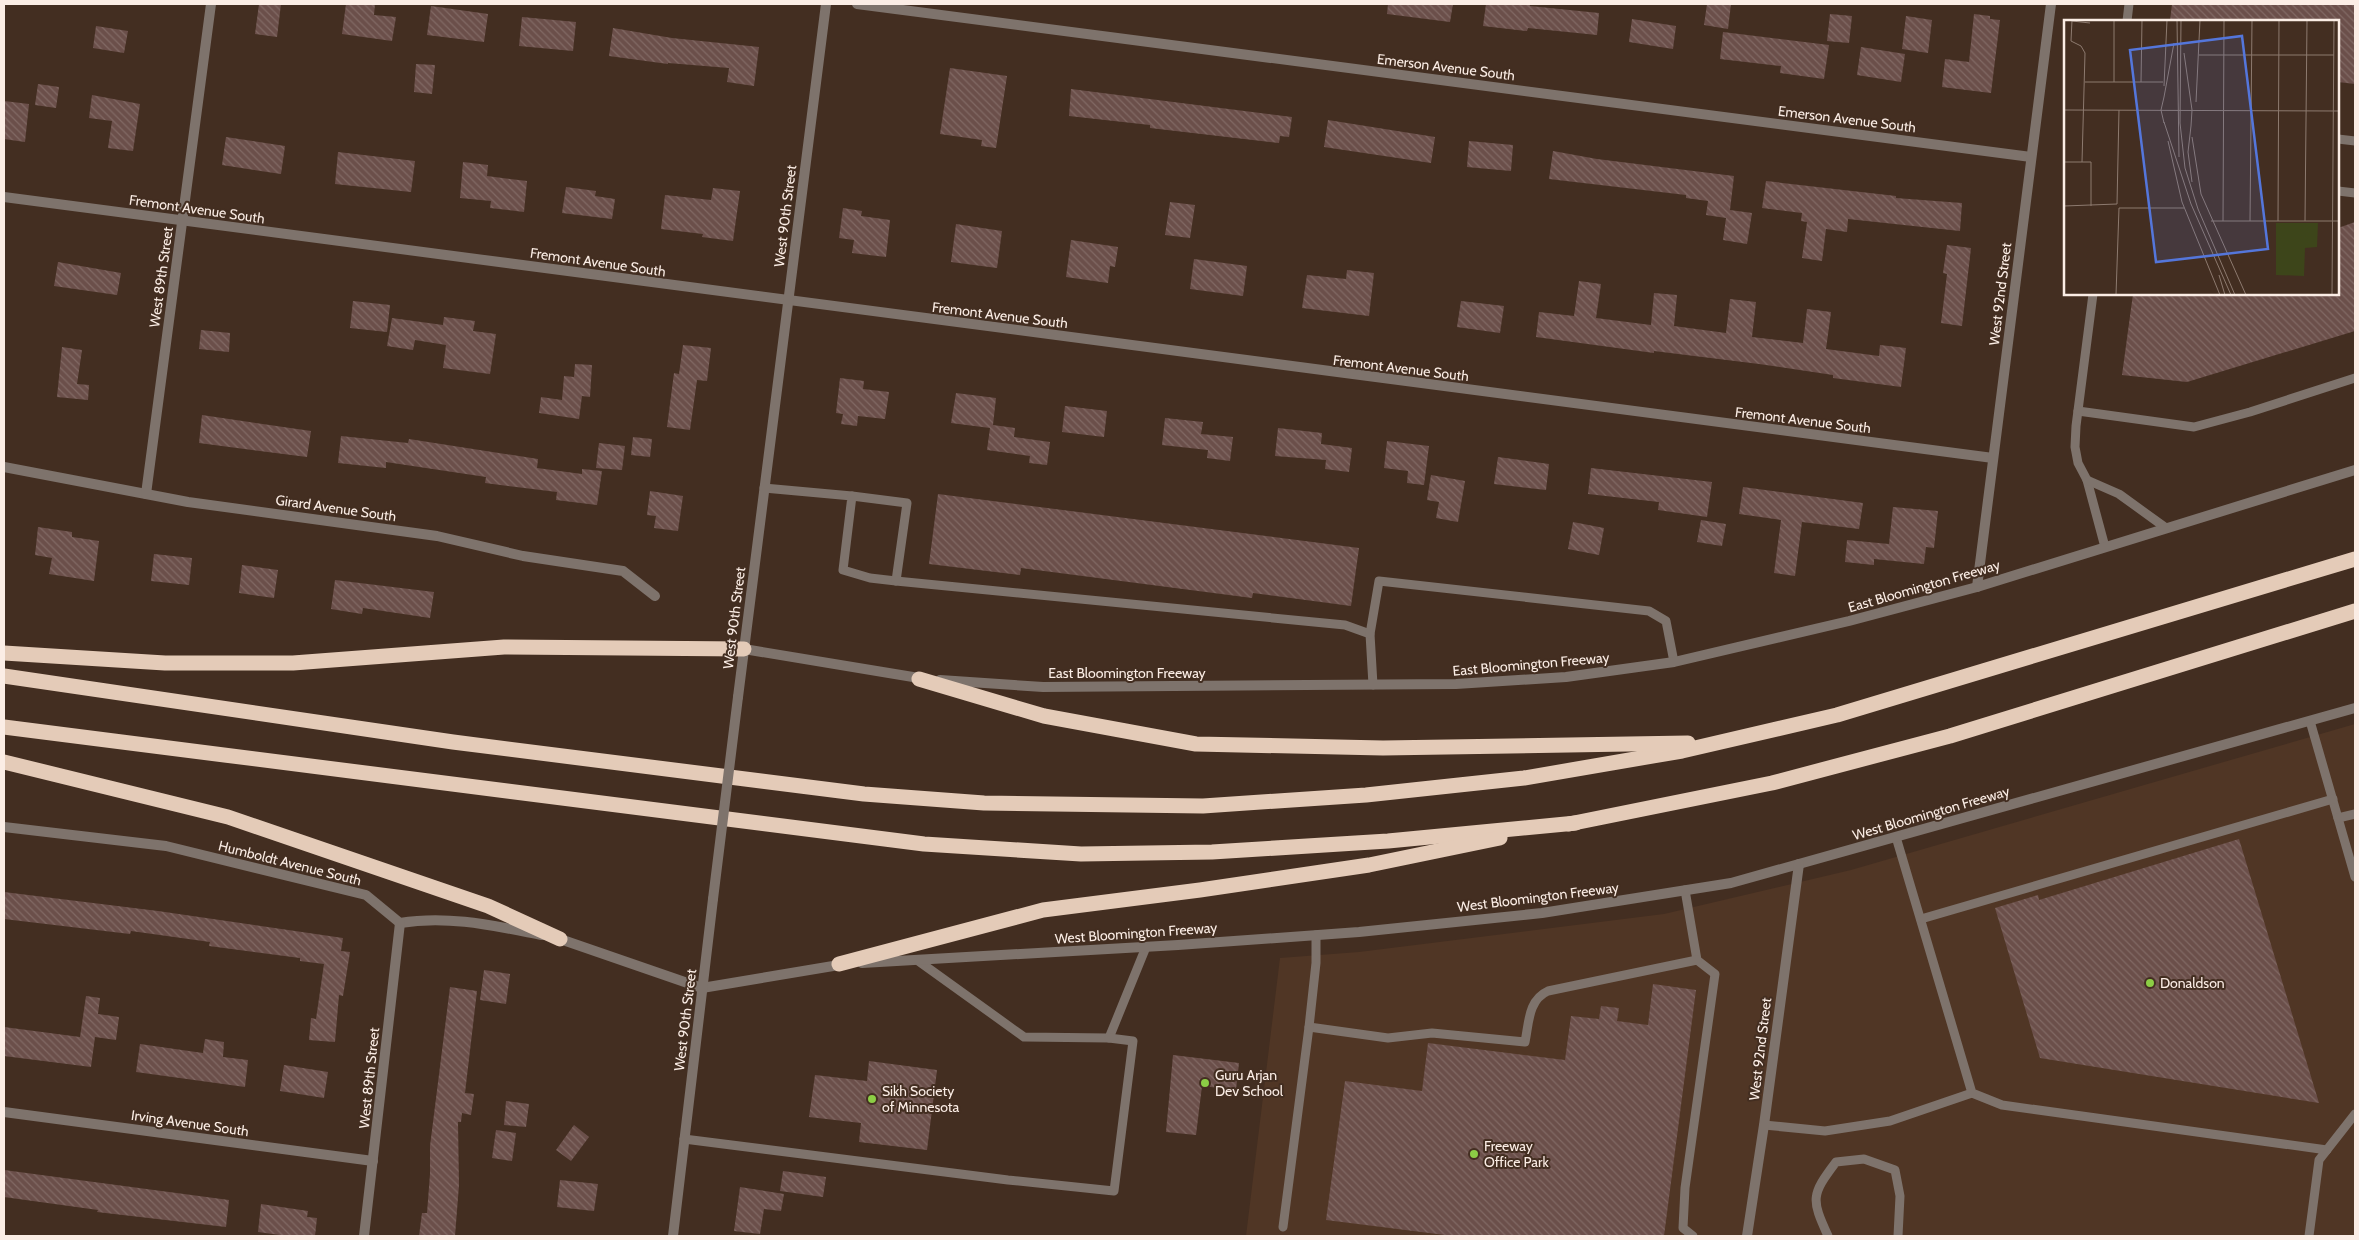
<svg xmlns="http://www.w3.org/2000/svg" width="2359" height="1240" viewBox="0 0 2359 1240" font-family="Cabin,sans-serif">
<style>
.built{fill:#503625}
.building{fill:url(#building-back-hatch)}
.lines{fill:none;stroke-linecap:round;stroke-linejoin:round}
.service{stroke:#7e736c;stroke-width:9}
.minor{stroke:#7e736c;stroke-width:10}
.tertiary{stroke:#7e736c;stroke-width:10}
.motorway{stroke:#e4cbb8;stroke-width:15}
.tertiary-bridge{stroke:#7e736c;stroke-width:10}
.poi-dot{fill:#8cce45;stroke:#432e21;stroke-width:2}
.labels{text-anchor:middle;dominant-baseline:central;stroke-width:4;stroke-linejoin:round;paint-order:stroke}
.street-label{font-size:14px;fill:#fbede5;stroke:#432e21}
.poi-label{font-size:14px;fill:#fbede5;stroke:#432e21;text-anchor:start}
.inset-road{fill:none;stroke:#8d7a6f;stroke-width:1}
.view{fill:#5476db;fill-opacity:0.15;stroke:#5476db;stroke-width:2.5}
.inset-edge{fill:none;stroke:#fbede5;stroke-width:2.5}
</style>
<defs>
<pattern id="building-back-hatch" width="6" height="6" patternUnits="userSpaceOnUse" patternTransform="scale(1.25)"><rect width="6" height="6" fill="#6b4f4a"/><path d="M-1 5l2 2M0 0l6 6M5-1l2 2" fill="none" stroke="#816964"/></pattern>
</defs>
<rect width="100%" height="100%" fill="#432e21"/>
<path class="built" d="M2355,724V1236H1246L1280,958L1359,952L1664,914L1851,870Z"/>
<g class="building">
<path d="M259,4H281L277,37L255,34Z"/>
<path d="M346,4H375L374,15L396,17L392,41L342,34Z"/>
<path d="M1388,4H1453L1450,22L1387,14Z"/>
<path d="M1486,4H1530V6L1599,13L1597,35L1528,28L1527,31L1483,26Z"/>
<path d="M1707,4H1731L1728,29L1704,25Z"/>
<path d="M2172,4H2355V84L2338,82V21H2170Z"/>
<path d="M431,6L488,14L484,42L427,35Z"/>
<path d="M1830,14L1852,16L1849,43L1827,41Z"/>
<path d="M1974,14L1990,16V19L2000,20L1991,93L1942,87L1945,59L1969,62Z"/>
<path d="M1906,16L1932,20L1928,53L1902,49Z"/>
<path d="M522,17L576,22L573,51L519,46Z"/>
<path d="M1632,19L1676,26L1673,49L1629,42Z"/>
<path d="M96,26L128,31L124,53L93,48Z"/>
<path d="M613,28L672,38L759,47L754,86L727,82L729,68L668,63V64L609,56Z"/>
<path d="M1723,32L1829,45L1824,79L1780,73L1781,66L1720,59Z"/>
<path d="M1861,47L1905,54L1901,82L1857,75Z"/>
<path d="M416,64L435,65L432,94L414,92Z"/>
<path d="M950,68L1007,76L996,148L981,146L982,140L940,134Z"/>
<path d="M38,84L59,87L56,108L35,105Z"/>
<path d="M1071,89L1292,117L1289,137L1280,136L1279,143L1150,128V125L1069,116Z"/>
<path d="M92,95L140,104L133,151L108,148L112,121L89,118Z"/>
<path d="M4,101L29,104L25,142L4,139Z"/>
<path d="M1328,120L1435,137L1431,163L1324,147Z"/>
<path d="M226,137L285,146L281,174L222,165Z"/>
<path d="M1469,141L1513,145L1511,171L1467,167Z"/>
<path d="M1553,151L1597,159L1734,176L1730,210L1752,213L1747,244L1723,240L1726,218L1706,215L1708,201L1686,198V195L1549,179Z"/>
<path d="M338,152L415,161L411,192L335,184Z"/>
<path d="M463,162L488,165L487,176L527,181L524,212L490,208L491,201L460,198Z"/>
<path d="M1766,181L1896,196V198L1962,203L1960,231L1848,219L1847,232L1826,229L1822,261L1802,258L1807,222L1801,221L1802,213L1762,208Z"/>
<path d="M566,187L596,191L595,196L615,199L612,219L562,213Z"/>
<path d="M713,188L740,191L733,241L702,237L703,234L661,229L665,195L711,200Z"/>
<path d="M1170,202L1195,205L1190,238L1165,235Z"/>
<path d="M843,208L862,211L861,216L890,220L886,257L852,253L854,240L839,238Z"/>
<path d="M2355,222V331L2187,382L2122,375L2133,294H2338V228Z"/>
<path d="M956,224L1002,231L997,268L951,262Z"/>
<path d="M1071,240L1118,247L1115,267L1110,266L1108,283L1066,277Z"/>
<path d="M1947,245L1971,248L1962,326L1941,323L1947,274L1943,273Z"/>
<path d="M1194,259L1247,266L1243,296L1190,289Z"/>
<path d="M58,262L121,273L117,295L54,286Z"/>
<path d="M1347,270L1374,273L1369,316L1302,308L1307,275L1346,279Z"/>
<path d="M1579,281L1601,284L1596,318L1651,325L1654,293L1677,295L1674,326L1726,333L1730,299L1756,302L1752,337L1803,343L1807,309L1831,312L1826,349L1879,356L1880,345L1906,348L1901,387L1833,378V375L1759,364L1654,351V353L1536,337L1539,312L1574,316Z"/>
<path d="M353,301L390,305L387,332L350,328Z"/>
<path d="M1461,301L1504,306L1500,333L1457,327Z"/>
<path d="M444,317L475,321L473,331L496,334L490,374L443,368L446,345L415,340L413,350L387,346L392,318L443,325Z"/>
<path d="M201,330L230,333L229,352L199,349Z"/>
<path d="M683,345L711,348L707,381L697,380L690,430L667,427L674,373L679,374Z"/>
<path d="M62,347L82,350L77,384L89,385L88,400L57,397Z"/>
<path d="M575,364L592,365L590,397L582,396L579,419L539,413L541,397L562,400L564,376L574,377Z"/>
<path d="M840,378L864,381L863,389L889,392L885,419L858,416L857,426L841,424L843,414L836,413Z"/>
<path d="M956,393L996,398L993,425L1015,428L1014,437L1050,442L1047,465L1029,463L1030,456L987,450L990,428L951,423Z"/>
<path d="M1065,406L1107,411L1104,437L1062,432Z"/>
<path d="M202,415L311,431L307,457L199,443Z"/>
<path d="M1165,418L1203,422L1201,434L1233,437L1230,461L1207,458L1208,450L1162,445Z"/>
<path d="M1278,428L1322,433L1321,444L1352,448L1349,472L1325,469L1326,460L1275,456Z"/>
<path d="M341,436L408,443L409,439L538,459L537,468L582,474V469L602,471L597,505L556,500L557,492L485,483L486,477L386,462V468L338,463Z"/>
<path d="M633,437L652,439L650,457L631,455Z"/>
<path d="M1387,441L1429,446L1424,485L1407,483L1408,471L1384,468Z"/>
<path d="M599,443L625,446L622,470L596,468Z"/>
<path d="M1498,457L1549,464L1546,490L1494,484Z"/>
<path d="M1591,468L1712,482L1707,517L1658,510L1659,502L1588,494Z"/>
<path d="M1431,475L1465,481L1458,522L1436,518L1439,502L1427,500Z"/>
<path d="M1743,487L1863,503L1859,529L1802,522L1795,576L1774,573L1781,520L1739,514Z"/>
<path d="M650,491L683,496L678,531L654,528L656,516L647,515Z"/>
<path d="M938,494L1359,548L1351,606L1253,593L1252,598L1021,568L1020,575L929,564Z"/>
<path d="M1893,507L1938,511L1934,548L1926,547L1924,564L1874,559V565L1845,562L1847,540L1889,544Z"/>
<path d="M1701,520L1726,524L1722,546L1697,542Z"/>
<path d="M1573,522L1604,528L1599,555L1568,549Z"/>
<path d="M38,527L72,532V537L99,541L94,581L49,574L52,558L35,555Z"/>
<path d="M154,554L192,558L189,585L151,581Z"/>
<path d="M242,565L278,570L274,598L239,593Z"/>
<path d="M335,580L434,592L430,618L363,608L362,614L331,609Z"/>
<path d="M2239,839L2319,1103L2040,1058L1995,908L2038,895L2039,900Z"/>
<path d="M4,892L158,911L343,938L341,951L350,952L343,996L339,995L335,1042L309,1040L311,1018L316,1019L324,964L300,961V958L209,946L210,942L131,931L130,934L4,919Z"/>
<path d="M484,970L510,974L506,1004L480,1000Z"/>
<path d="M1653,984L1696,990L1664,1236H1453L1326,1220L1345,1081L1422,1091L1428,1043L1565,1060L1571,1016L1599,1019L1601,1006L1619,1008L1617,1021L1648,1025Z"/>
<path d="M450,987L477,991L465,1093L474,1094L471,1115L462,1113L461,1122H458L459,1185L455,1236H419L422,1213H427L430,1174V1146Z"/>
<path d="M86,996L100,998L98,1014L119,1017L116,1040L95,1037L91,1067L4,1056V1027L80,1037Z"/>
<path d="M205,1039L224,1042L223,1057L248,1060L245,1087L136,1072L140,1044L203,1053Z"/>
<path d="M1173,1055L1239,1063L1236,1090L1202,1086L1196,1135L1166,1132Z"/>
<path d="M869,1061L937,1070L927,1150L859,1142L861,1123L809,1117L815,1075L867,1081Z"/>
<path d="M284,1065L328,1072L324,1098L280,1091Z"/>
<path d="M506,1101L529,1104L526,1127L504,1125Z"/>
<path d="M574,1125L589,1137L571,1161L556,1150Z"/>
<path d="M496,1130L516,1133L512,1161L492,1158Z"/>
<path d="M4,1170L229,1200L226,1227L97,1212L98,1210L4,1197Z"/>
<path d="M783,1171L826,1177L823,1197L780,1191Z"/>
<path d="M560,1180L598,1184L594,1211L557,1207Z"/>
<path d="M740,1187L784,1194L781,1211L764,1209L760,1234L734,1231Z"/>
<path d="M261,1204L308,1211L307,1217L317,1218L315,1236H287L258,1232Z"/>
</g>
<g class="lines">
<g class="service">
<path d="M2127,21L2129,4"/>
<path d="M2338,139L2355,141"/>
<path d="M2338,191L2355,193"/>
<path d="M2093,294L2076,426L2075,447L2078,463L2087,480L2105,547"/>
<path d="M2078,411L2194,427L2250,412L2355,378"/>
<path d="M2087,480L2119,494L2166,528"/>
<path d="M764,488L852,496L843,570L870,578L896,581L1345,625L1370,634L1373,685"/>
<path d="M852,496L907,503L896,581"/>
<path d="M1370,634L1379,581L1649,611L1666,621L1674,662"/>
<path d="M2310,721L2355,877"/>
<path d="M2338,818L2355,814"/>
<path d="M1896,837L1972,1093L2002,1105L2327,1150"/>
<path d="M1685,890L1697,960L1715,974L1685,1188L1683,1228L1693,1236"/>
<path d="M1921,919L2333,799"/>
<path d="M917,960L1024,1037L1109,1038L1146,947"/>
<path d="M1309,1027L1388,1038L1432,1033L1525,1042C1529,1023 1528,1000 1548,991L1697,960"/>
<path d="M1764,1125L1825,1131L1890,1121L1972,1093"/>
<path d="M684,1139L1008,1180L1114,1191L1133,1041L1109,1038"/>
<path d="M1283,1227L1309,1027L1316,963V935"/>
<path d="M1828,1236C1811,1199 1811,1195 1836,1162L1864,1159L1895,1170L1900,1196L1898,1236"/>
<path d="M2309,1236L2319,1160L2355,1114"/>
</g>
<g class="minor">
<path d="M857,4L2031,157"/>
<path d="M4,197L1993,458"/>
<path d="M4,467L188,502L437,536L523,556L623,571L655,596"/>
<path d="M146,494L211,4"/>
<path d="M1977,587L2051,4"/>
<path d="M4,827L166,846L366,895L400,923C449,915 495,926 542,935"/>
<path d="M4,1112L373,1161"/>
<path d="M364,1236L400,923"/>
</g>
<g class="tertiary">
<path d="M744,649L925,679"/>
<path d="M940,680L1043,687L1456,684L1566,677L1674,662L1849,621L1977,587L2355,470"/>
<path d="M738,697L826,4"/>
<path d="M560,939L702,988L845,964"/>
<path d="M862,963L1178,945L1359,932L1542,913L1731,883L2355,708"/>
<path d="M673,1236L713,899"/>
<path d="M1747,1236L1764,1125L1799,864"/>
</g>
<g class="motorway">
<path d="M4,653L165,663H293L504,647L744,649"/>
<path d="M4,676L453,742L864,794L984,803L1203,806L1366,795L1524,778L1682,751L1837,715L2355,559"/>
<path d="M919,679L1044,716L1196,744L1383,748L1688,743"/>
<path d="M4,727L924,844L1081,854L1212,852L1388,841L1576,823"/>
<path d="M4,762L228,817L488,906L560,939"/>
<path d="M1569,824L1772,783L1950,736L2355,611"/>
<path d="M839,964L1043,910L1200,890L1369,865L1500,838"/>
</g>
<path class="tertiary-bridge" d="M713,899L738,697"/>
</g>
<g class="poi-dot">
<circle cx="2150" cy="983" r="5"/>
<circle cx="1205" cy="1083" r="5"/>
<circle cx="872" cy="1099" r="5"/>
<circle cx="1474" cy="1154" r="5"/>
</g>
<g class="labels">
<g class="street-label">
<text transform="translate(1446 67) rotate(7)">Emerson Avenue South</text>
<text transform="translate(1847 119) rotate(7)">Emerson Avenue South</text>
<text transform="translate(197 209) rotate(8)">Fremont Avenue South</text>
<text transform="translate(785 216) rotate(-83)">West 90th Street</text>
<text transform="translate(598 262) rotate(8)">Fremont Avenue South</text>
<text transform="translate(161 277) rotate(-82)">West 89th Street</text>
<text transform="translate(2000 294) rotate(-83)">West 92nd Street</text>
<text transform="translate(1000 315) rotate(7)">Fremont Avenue South</text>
<text transform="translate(1401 368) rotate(7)">Fremont Avenue South</text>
<text transform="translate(1803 420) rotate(7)">Fremont Avenue South</text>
<text transform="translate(336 508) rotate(8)">Girard Avenue South</text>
<text transform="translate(1924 586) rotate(-16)">East Bloomington Freeway</text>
<text transform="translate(734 618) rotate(-83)">West 90th Street</text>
<text transform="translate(1531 664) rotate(-5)">East Bloomington Freeway</text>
<text x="1127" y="673">East Bloomington Freeway</text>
<text transform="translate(1931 813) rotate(-16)">West Bloomington Freeway</text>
<text transform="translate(290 863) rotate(14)">Humboldt Avenue South</text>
<text transform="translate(1538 897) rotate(-7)">West Bloomington Freeway</text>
<text transform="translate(1136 933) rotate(-4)">West Bloomington Freeway</text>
<text transform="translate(685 1020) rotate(-83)">West 90th Street</text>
<text transform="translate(1760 1049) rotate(-83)">West 92nd Street</text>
<text transform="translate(369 1078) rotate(-84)">West 89th Street</text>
<text transform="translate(190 1123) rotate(8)">Irving Avenue South</text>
</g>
<g class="poi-label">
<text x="2160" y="983">Donaldson</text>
<text x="1215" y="1075">Guru Arjan<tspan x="1215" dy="16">Dev School</tspan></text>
<text x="882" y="1091">Sikh Society<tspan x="882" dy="16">of Minnesota</tspan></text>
<text x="1484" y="1146">Freeway<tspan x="1484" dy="16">Office Park</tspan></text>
</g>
</g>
<g transform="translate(2064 20)">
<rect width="275" height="275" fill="#432e21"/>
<path d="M212,203H254L253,227L241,228L240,256L212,255Z" fill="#3d451a"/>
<path class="inset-road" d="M113,0L115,137M117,0L116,103L121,148L134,189L171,275M8,1L26,3M7,21L17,26L21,33L18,142M7,21L8,0M120,33L128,90M135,35H270M21,62H99M50,62V0M77,62L78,0M100,66L103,0M100,77L97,90L100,103M100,77L110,23M132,82L136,0M0,90L275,91M100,102L127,184L167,275M127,106L128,90M127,106L124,132L128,162M128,117L137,174L182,275M104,121L118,182L156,275M0,137V186M1,142H27V186M0,186L53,184L55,90M147,201H275M159,201L160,0M186,201L188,0M214,201L215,0M241,201L243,0M155,255L161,275M52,275L55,188H120M268,275L270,0"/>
<path class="view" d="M178,16L204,229L92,242L66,30Z"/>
<rect width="275" height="275" class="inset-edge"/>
</g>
<rect width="2359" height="1240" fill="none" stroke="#fbede5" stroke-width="10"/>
</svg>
